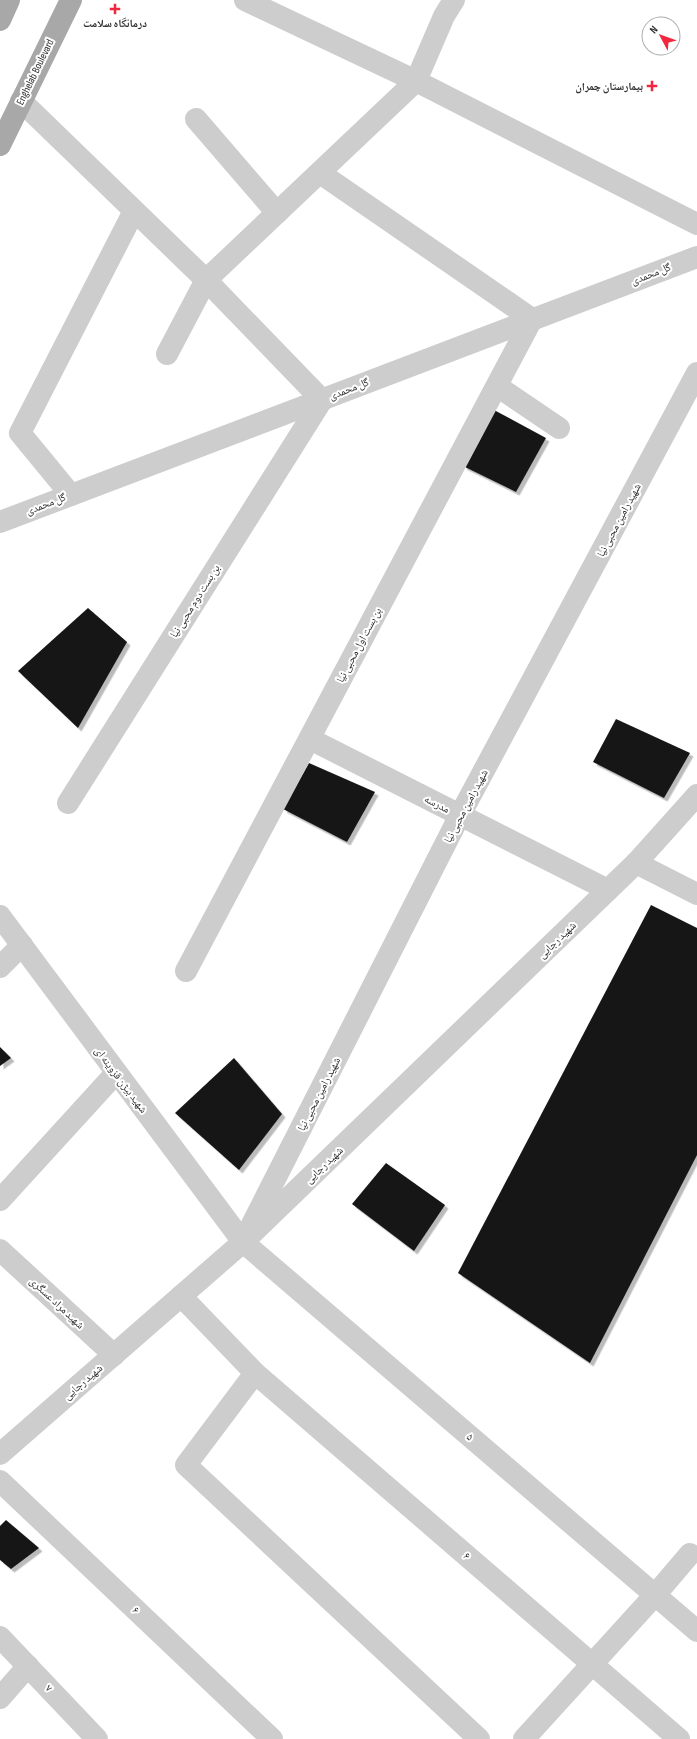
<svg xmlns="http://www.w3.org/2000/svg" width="697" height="1739" viewBox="0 0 697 1739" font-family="'Sofia Sans Condensed','Noto Naskh Arabic',sans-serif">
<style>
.building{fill:#171717;filter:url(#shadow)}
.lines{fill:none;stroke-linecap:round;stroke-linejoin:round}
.minor{stroke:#cdcdcd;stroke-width:22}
.major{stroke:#a8a8a8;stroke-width:22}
.poi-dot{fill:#f2263d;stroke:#fff;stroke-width:1.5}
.labels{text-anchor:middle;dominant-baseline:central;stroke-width:4;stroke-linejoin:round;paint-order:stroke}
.poi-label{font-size:11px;font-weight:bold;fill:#303030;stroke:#fff}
.street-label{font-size:11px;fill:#303030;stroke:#fff}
</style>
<defs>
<filter id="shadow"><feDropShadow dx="3.5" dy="3.5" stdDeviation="0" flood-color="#0004"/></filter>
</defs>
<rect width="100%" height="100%" fill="#fff"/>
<g class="building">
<path d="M494,410L546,438L516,492L463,466Z"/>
<path d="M88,608L127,642L78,728L18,671Z"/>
<path d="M616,719L690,753L664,798L593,762Z"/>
<path d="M309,763L375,792L347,842L283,809Z"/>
<path d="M651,905L697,928V1155L590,1363L458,1273Z"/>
<path d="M0,1047L11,1058L0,1066Z"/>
<path d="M234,1058L282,1114L239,1170L175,1113Z"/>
<path d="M386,1163L445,1205L414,1251L352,1204Z"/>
<path d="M6,1520L39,1548L11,1569L0,1560V1526Z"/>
</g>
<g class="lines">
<g class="minor">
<path d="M245,0L416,81L697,224"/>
<path d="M21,101L206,280L322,400L68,803"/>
<path d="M196,119L277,213"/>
<path d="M167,354L206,280L416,81L444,16L454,0"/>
<path d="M497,386L559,428"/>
<path d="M71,495L20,433L134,211"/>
<path d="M0,522L697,257"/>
<path d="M310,739L608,890"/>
<path d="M636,863L697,894"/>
<path d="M0,916L243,1242L697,1631"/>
<path d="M0,967L22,945"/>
<path d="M186,971L532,319L320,173"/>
<path d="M0,1200L116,1073"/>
<path d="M243,1242L460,815L697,373"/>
<path d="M0,1250L114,1355"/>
<path d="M181,1296L255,1373L186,1465L479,1739"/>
<path d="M255,1373L679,1739"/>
<path d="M0,1454L243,1242L636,863L697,795"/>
<path d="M0,1481L272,1739"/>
<path d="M0,1637L97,1739"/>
<path d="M0,1698L28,1666"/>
<path d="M524,1739L655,1595L690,1554"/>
</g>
<g class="major">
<path d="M0,20L9,0"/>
<path d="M0,145L71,0"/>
</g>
</g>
<g class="poi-dot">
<path d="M113 3h4v4h4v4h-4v4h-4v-4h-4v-4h4z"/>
<path d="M650 80h4v4h4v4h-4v4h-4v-4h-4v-4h4z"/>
</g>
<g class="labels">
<g class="poi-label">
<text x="115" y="23">درمانگاه سلامت</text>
<text x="643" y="86" text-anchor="end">بیمارستان چمران</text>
</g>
<g class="street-label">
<text transform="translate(35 72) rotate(-64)">Enghelab Boulevard</text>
<text transform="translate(651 274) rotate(-21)">گل محمدی</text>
<text transform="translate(349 389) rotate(-21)">گل محمدی</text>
<text transform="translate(46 504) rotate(-21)">گل محمدی</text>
<text transform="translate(619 520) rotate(-62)">شهید رامین محبی نیا</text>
<text transform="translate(195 601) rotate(-58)">بن بست دوم محبی نیا</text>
<text transform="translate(359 645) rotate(-62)">بن بست اول محبی نیا</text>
<text transform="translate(437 804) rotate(27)">مدرسه</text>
<text transform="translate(466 806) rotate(-62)">شهید رامین محبی نیا</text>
<text transform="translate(557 940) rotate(-44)">شهید رجایی</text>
<text transform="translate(121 1080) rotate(53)">شهید بیژن قزوینه ای</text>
<text transform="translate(319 1094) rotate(-63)">شهید رامین محبی نیا</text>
<text transform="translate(324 1165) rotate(-44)">شهید رجایی</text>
<text transform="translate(57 1303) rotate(43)">شهید مراد عسگری</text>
<text transform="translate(83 1382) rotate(-41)">شهید رجایی</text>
<text transform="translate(470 1437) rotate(41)">۵</text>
<text transform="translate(467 1556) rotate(41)">۶</text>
<text transform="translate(136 1610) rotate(43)">۶</text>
<text transform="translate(49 1688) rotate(46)">۷</text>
</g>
</g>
<g transform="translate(661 36) rotate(311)"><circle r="19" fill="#ffffff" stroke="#acacac"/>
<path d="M0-3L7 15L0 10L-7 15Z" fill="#f2263d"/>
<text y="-6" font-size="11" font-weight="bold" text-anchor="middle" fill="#303030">N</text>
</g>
</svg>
